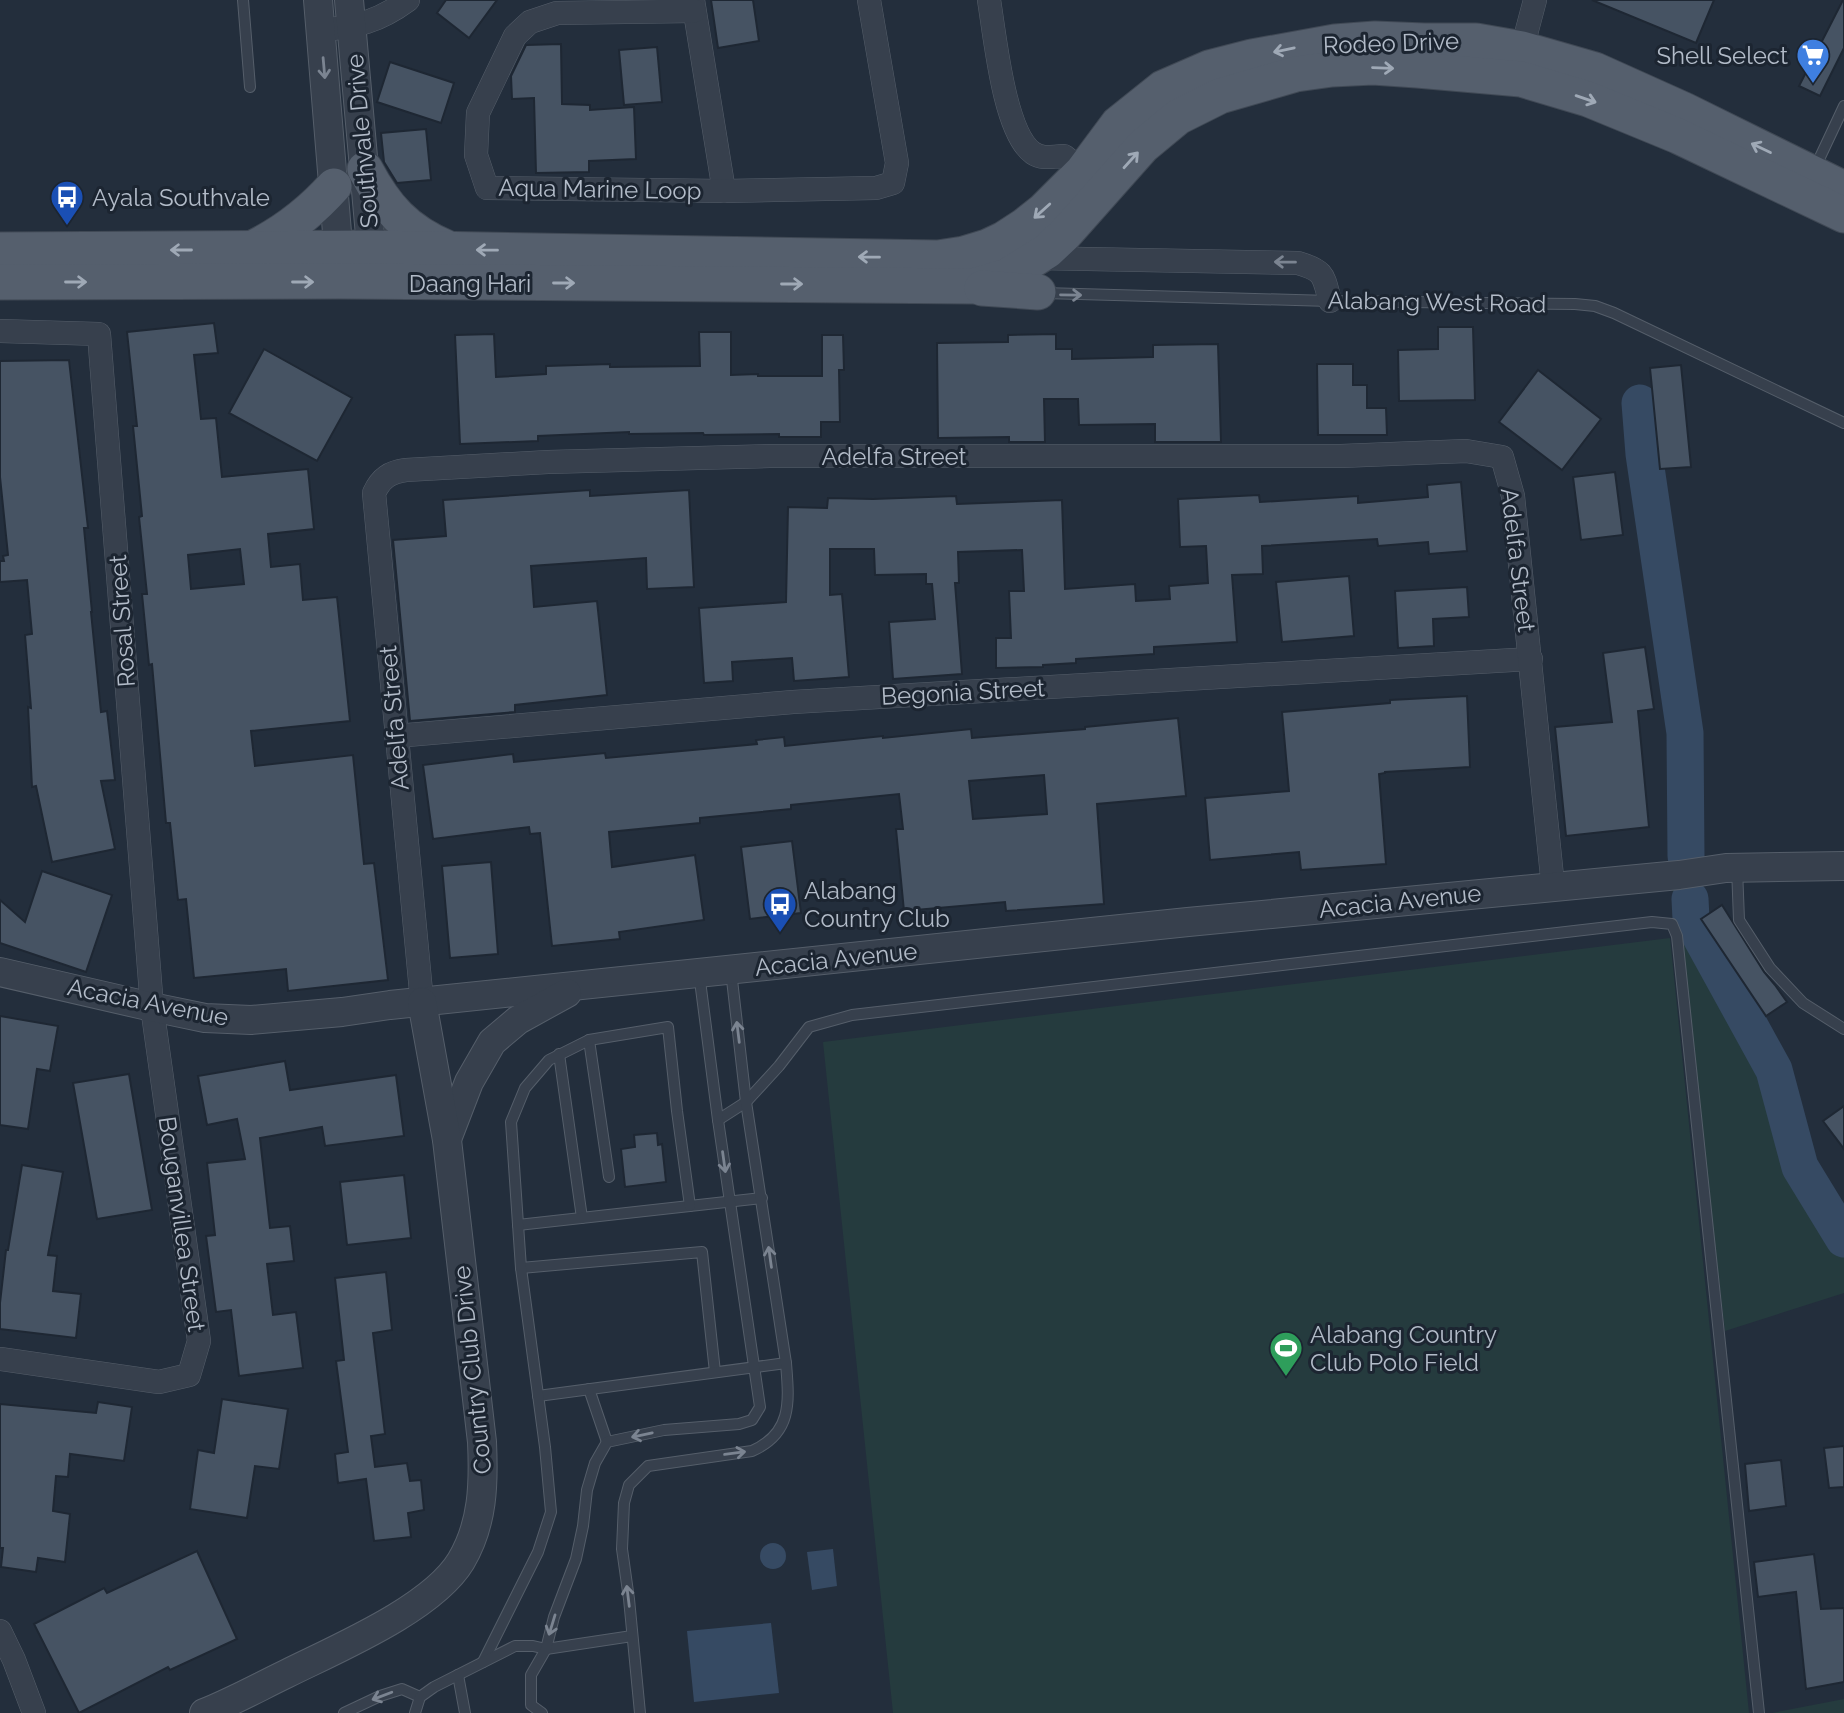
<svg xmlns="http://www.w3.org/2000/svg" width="1844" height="1713" viewBox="0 0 1844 1713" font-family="Raleway,sans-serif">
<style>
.green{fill:#253b3e}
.water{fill:#364a63}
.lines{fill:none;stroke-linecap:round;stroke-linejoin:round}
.river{stroke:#364a63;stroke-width:37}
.building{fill:#465363;stroke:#1e2733;stroke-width:2;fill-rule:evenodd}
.service-casing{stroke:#555e6a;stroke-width:12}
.minor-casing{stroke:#555e6a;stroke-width:24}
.tertiary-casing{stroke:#555e6a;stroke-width:30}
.primary-casing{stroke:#404955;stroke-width:37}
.service{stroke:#37404d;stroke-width:10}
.minor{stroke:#37404d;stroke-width:23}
.tertiary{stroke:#37404d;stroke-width:28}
.primary{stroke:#555f6d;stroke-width:35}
.oneway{stroke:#9fa9b6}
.oneway2{stroke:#7b8491}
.labels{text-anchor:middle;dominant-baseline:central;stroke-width:6;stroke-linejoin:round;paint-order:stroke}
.street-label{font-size:24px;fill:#b2bbc8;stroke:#1c2531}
.poi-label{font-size:24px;fill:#b2bbc8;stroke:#1c2531;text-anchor:start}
</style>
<rect width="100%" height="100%" fill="#232e3c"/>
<g class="green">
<path d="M1696,883L1699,922L1696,934L1771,1073L1799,1176L1844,1250V1293L1725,1331L1672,886Z"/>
<path d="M1670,938L1749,1713H893L823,1042Z"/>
<path d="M1844,1699V1713H1772Z"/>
</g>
<g class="water">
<circle cx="773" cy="1556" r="13"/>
<path d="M833,1549L837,1586L812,1590L807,1552Z"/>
<path d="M771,1623L779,1693L694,1702L687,1631Z"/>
</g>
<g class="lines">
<g class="river">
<path d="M1640,403L1644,454L1685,733L1686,856"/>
<path d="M1690,899L1691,919L1774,1070L1800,1167L1844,1239"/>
</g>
</g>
<g class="building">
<path d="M446,0H497L469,38L437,13Z"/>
<path d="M711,0H753L759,41L718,48Z"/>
<path d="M1592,0H1714L1696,43Z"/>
<path d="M1843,0H1844V48L1820,96L1799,86Z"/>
<path d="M561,44L562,104L590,105V110L634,107L636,159L589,161V172L536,173L534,98L512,99L511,76L526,45Z"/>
<path d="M657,47L662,102L624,105L619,50Z"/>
<path d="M390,62L454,83L441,123L377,102Z"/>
<path d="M426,129L431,180L397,183L384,162L381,133Z"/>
<path d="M214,323L218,353L194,355L201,419L216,418L222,477L308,469L314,529L268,534L271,567L300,564L303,600L337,597L350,721L251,731L255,766L353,755L364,864L374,863L388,980L288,991L286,969L194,978L186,899L178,900L170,823H166L152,664L149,665L142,594H147L139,517L142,516L133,426H137L127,332ZM240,549L244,584L191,589L188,555Z"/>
<path d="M1438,327H1473L1475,400L1399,401L1398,350L1438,349Z"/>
<path d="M699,332H731V375L758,374V376H822V335H843L844,370H839L840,422H821V437H779V434L704,435L703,433L629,434V432L538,436V441L460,444L455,335L494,334L496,377L546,374V366L610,364V367L700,366Z"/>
<path d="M1056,334V349H1072V359L1153,357V345L1218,344L1221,442H1155V424L1079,425L1078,399H1044L1045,442H1009V437L938,438L937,343L1008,342V335Z"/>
<path d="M264,349L352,398L317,461L229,413Z"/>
<path d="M69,360L88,528H84L92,612H91L101,712L107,711L115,780L101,781L115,849L52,862L36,786L32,787L28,707L31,708L25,635L32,634L27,580L0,582V561H4L3,556L8,555L0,477V361Z"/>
<path d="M1317,364H1353V385H1367V408H1386L1387,435H1318Z"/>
<path d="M1681,365L1691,467L1660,469L1650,368Z"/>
<path d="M1538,370L1601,419L1562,470L1499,422Z"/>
<path d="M1615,472L1623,535L1581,540L1573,477Z"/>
<path d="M1461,482L1467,551L1429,554L1428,542L1378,546L1377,539L1262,546L1263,574L1232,575L1237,642L1154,647V654L1076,659V663L1043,665V667L996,668V638H1011L1009,591H1024L1022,550L958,552L959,583H955L962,674L893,679L889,622L935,619L932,584H926V574L875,575L874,549H830V595L842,594L849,677L794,681L792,658L732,662L733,681L704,683L699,608L786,602L788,507L827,508L828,498L873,499L956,496L957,504L1062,500L1065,589L1135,584L1136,601L1170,599L1169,586L1208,583L1206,546L1180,547L1178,499L1259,495L1260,502L1358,496V503L1428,497L1427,485Z"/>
<path d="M590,490V496L689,490L694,587L647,589L646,558L531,566L534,607L597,601L607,695L515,705V712L410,721L393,540L446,536L443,500Z"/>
<path d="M1349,576L1354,636L1282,642L1276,582Z"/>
<path d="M1467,587L1469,617L1433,619L1434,646L1398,648L1395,591Z"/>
<path d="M1645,647L1654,709L1638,711L1649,827L1566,836L1555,727L1612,722L1603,653Z"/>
<path d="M1467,696L1470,767L1385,772V773L1379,774L1386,864L1301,870L1299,852L1210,860L1205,798L1289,791L1282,712L1390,703V700Z"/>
<path d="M1178,718L1186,796L1097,804L1104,904L1006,911L1005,902L904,911L896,829H903L899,794L791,805V809L700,818V823L609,832L612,867L695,855L704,920L619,932L620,939L552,946L540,833L530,834L529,827L433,839L423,765L513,754L514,762L605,753L606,758L757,744L756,740L784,737L785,746L883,736V738L971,729L972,738L1085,729V727ZM1044,775L1047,814L973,819L969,781Z"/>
<path d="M792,841L801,913L750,919L741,847Z"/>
<path d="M491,862L498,954L450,958L442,866Z"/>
<path d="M42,871L112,895L86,972L0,943V900L25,922Z"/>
<path d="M1722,905L1764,972L1775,985L1787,1002L1766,1016L1701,919Z"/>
<path d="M0,1016L58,1026L50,1071L37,1069L28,1129L0,1125Z"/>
<path d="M285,1061L290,1090L396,1075L404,1136L325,1146L322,1127L260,1138L270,1228L290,1226L294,1261L267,1264L273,1315L296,1312L303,1368L239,1376L231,1310L216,1312L206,1236L215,1235L207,1163L245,1159L237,1119L207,1125L198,1076Z"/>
<path d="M129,1074L152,1210L97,1219L73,1083Z"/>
<path d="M1844,1106V1149L1823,1121Z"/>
<path d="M657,1133L658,1145L662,1144L666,1182L625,1187L621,1149L635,1147L634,1135Z"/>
<path d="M22,1165L63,1172L48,1255L57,1256L53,1291L81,1294L76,1338L0,1329V1303L6,1250H8Z"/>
<path d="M404,1175L411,1238L347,1245L340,1182Z"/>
<path d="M386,1272L392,1330L373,1333L385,1434L371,1436L375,1467L407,1463L410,1481L421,1480L424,1510L408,1513L411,1537L374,1541L366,1479L338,1483L335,1454L348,1452L336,1361L344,1360L335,1278Z"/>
<path d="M222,1399L288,1409L279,1469L255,1466L247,1518L190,1509L198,1450L214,1453Z"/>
<path d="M98,1402L132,1407L124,1461L70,1454L68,1477L56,1476L53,1511L70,1514L65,1562L38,1558L36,1572L1,1567L3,1548H0V1404L96,1413Z"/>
<path d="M1844,1446V1487L1829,1488L1824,1448Z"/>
<path d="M1781,1460L1786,1506L1749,1511L1745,1464Z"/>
<path d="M197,1551L237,1639L170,1670L168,1667L79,1713L34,1624L104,1588L107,1593Z"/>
<path d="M1814,1554L1821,1609L1844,1608V1682L1806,1689L1796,1592L1758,1597L1754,1562Z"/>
</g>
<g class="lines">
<defs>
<g id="service">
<path d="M243,0L250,87"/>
<path d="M1814,170L1844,106"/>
<path d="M1044,293L1330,301L1575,304L1595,306L1614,313L1844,423"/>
<path d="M1737,868L1739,920L1770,968L1803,1003L1844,1029"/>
<path d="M589,1040L609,1177"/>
<path d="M559,1054L582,1218"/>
<path d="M718,1120L746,1102L779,1066L809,1027L852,1015L1652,922L1672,924L1677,936L1759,1713"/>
<path d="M518,1225L762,1198"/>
<path d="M521,1268L702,1252L715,1372"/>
<path d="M589,1389L607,1442"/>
<path d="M538,1396L786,1363"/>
<path d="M483,1662L538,1552L551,1512L545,1447L521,1268L511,1122L525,1088L549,1060L589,1040L668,1027L677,1111L690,1206"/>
<path d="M458,1675L465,1713"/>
<path d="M344,1713L380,1696L402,1689L420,1697"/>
<path d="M415,1713L420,1697L434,1687L515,1646H533L546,1649L632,1636"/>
<path d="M542,1713L531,1705V1675L546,1649L554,1617L576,1559L583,1526L587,1490L595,1463L607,1442L664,1430L739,1424L752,1420L760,1407L718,1120L699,973"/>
<path d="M640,1713L629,1599L622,1549L624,1503L629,1485L648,1466L752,1451C793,1433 789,1401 786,1363L746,1102L731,971"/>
</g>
<g id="minor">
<path d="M693,0L724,191"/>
<path d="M989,0C995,36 1004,133 1033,153C1043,160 1053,156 1064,156L1093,179"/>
<path d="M694,11L557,13L530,22L515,36L478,113L476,155L487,188L724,191L876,188L893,183L897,163L869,0"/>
<path d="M321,30C356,27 378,22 408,0"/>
<path d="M1522,61V49L1535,0"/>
<path d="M1034,258L1298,263C1325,271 1323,275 1330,301"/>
<path d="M0,331L99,334L152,1007L199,1341L189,1375L159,1382L0,1359"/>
<path d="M396,736L793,702L1531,659"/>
<path d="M422,1002L374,493C381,478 390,472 406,470L548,462L770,456H1341L1466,451L1502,457L1513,496L1553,886"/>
<path d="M0,1631L14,1660L34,1713"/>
</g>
<g id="tertiary">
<path d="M318,0L340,269"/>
<path d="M349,0L373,269"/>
<path d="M0,972L152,1007L205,1018L251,1020L342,1012L390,1005L1188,922L1679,875L1726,868L1844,866"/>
<path d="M447,1139L469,1082L492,1042L518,1020L567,993"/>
<path d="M204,1713C232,1702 259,1687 286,1674C336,1649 432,1609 461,1561C483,1524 484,1484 482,1442L447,1140L422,1002"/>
</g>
<g id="primary">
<path d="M365,169C385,207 406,231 447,248"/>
<path d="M251,249C284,233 310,213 334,186"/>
<path d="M0,250L372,248L938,258L964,254L987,247L1004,239L1024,226L1043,211L1083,171L1118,124L1163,88L1209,68L1252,57L1335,42L1375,39L1424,41H1476L1522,49L1595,70L1684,110L1844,189"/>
<path d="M0,282L340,281L973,286L1007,276L1047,251L1064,235L1143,146L1178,117L1220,96L1296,74L1332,69L1373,67L1417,70L1521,79L1588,99L1678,136L1844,215"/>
<path d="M982,288L1038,292"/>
</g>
</defs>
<use href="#service" class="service-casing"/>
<use href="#minor" class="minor-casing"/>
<use href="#tertiary" class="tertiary-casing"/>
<use href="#primary" class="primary-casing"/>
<use href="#service" class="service"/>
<use href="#minor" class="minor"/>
<use href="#tertiary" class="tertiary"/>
<use href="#primary" class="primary"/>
</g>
<defs><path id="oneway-shaft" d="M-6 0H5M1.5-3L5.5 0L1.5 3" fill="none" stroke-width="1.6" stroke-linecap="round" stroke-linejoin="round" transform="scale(1.75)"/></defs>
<g class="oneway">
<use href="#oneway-shaft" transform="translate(1284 50) rotate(168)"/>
<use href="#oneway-shaft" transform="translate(1383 68) rotate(2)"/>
<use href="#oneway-shaft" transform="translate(1586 99) rotate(19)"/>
<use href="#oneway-shaft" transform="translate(1761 148) rotate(-154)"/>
<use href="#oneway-shaft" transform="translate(1131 160) rotate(-48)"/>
<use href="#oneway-shaft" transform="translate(1042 211) rotate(138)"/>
<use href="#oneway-shaft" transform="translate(181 250) rotate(-180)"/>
<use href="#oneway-shaft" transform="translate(487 250) rotate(-179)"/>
<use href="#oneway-shaft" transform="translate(869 257) rotate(-179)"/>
<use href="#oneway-shaft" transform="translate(76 282)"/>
<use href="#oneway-shaft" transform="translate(303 282)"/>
<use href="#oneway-shaft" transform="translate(564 283)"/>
<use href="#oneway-shaft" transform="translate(792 284)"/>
</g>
<g class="oneway2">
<use href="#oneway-shaft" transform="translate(324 68) rotate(85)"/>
<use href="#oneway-shaft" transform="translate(1285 262) rotate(-179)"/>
<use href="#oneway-shaft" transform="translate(1071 295) rotate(1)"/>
<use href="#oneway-shaft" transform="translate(738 1032) rotate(-97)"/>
<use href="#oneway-shaft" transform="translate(724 1162) rotate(82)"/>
<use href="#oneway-shaft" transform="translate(770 1257) rotate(-98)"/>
<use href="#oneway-shaft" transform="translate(642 1435) rotate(168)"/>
<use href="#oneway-shaft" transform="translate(735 1453) rotate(-8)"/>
<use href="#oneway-shaft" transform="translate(628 1596) rotate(-97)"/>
<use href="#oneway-shaft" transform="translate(552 1625) rotate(107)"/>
<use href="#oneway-shaft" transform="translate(382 1696) rotate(159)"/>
</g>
<defs>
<symbol id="supermarket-pin" viewBox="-11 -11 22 30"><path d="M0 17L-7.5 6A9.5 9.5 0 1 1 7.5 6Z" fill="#3f7fe0" stroke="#1c2531"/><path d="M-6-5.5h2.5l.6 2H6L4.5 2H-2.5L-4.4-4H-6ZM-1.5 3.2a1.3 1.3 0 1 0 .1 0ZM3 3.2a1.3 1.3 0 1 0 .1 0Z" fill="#fff"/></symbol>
<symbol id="bus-pin" viewBox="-11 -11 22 30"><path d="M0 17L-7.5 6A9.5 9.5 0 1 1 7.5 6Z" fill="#1a4fb4" stroke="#1c2531"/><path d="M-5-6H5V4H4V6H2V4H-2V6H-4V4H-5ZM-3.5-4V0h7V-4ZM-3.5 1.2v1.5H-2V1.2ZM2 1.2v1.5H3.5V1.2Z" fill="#fff"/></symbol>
<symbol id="stadium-pin" viewBox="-11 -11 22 30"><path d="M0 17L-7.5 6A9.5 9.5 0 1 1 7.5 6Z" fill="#2e9e5b" stroke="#1c2531"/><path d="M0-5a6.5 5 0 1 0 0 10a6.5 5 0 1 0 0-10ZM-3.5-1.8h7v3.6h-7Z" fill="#fff"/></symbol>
</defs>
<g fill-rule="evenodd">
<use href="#supermarket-pin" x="1794" y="36" width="38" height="52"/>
<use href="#bus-pin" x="48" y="178" width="38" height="52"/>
<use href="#bus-pin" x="761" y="885" width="38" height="52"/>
<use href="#stadium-pin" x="1267" y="1329" width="38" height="52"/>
</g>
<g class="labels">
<g class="street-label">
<text transform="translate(1391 43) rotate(-2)">Rodeo Drive</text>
<text transform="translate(362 141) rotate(-95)">Southvale Drive</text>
<text transform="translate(600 189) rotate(1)">Aqua Marine Loop</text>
<text x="470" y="283">Daang Hari</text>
<text transform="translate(1437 302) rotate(1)">Alabang West Road</text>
<text x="894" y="456">Adelfa Street</text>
<text transform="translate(1518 560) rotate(83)">Adelfa Street</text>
<text transform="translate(122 621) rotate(-94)">Rosal Street</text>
<text transform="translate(963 692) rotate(-3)">Begonia Street</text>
<text transform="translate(394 718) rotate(-95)">Adelfa Street</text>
<text transform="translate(1400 901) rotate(-6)">Acacia Avenue</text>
<text transform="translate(836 959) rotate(-6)">Acacia Avenue</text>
<text transform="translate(148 1002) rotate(11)">Acacia Avenue</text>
<text transform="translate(182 1224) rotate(82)">Bouganvillea Street</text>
<text transform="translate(472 1370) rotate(-96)">Country Club Drive</text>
</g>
<g class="poi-label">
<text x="1788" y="55" text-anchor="end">Shell Select</text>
<text x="92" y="197">Ayala Southvale</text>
<text x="804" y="890">Alabang<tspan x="804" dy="28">Country Club</tspan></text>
<text x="1310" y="1334">Alabang Country<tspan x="1310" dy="28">Club Polo Field</tspan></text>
</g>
</g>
</svg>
